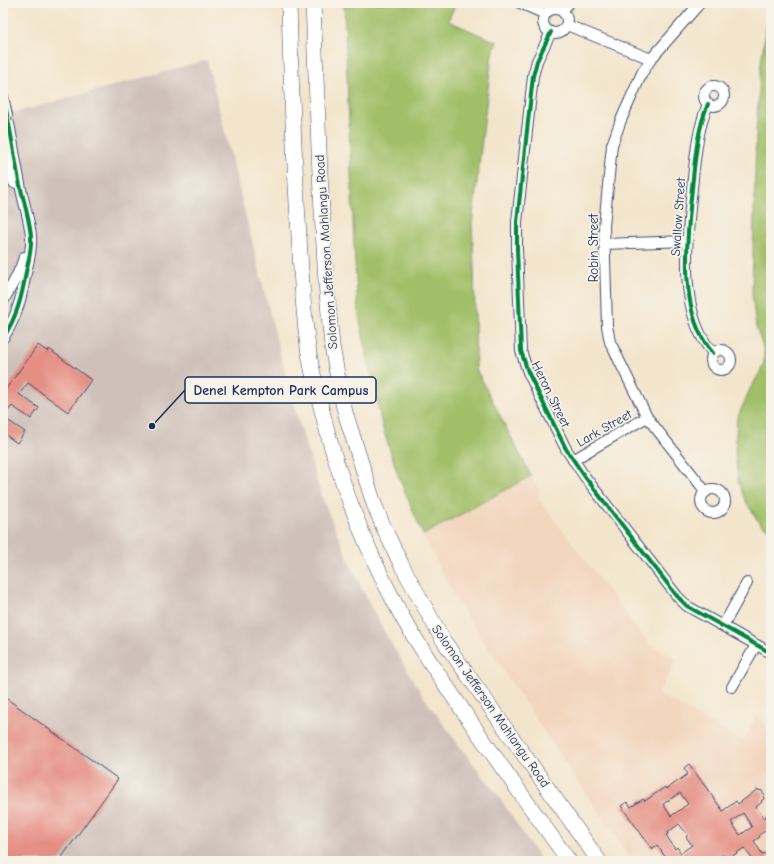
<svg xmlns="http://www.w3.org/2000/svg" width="774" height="864" viewBox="0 0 774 864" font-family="'Comic Neue',sans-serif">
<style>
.built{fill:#f2d5bd}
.industrial{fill:#cfc1ba}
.green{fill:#a0bf67;stroke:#5e7762}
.building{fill:#e58e84;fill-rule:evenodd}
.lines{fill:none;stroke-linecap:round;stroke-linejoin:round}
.minor-casing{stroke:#3b4a6e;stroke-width:12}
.primary-casing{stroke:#3b4a6e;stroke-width:16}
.minor{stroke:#fff;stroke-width:10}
.primary{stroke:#fff;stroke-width:15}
.cycleway-casing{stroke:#f7f3e8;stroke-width:6}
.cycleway{stroke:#00873e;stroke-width:4}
.labels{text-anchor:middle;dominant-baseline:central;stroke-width:3.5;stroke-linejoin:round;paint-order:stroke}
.street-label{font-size:13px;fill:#1b2f5e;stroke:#f7f3e8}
.leader{fill:none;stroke:#1b2f5e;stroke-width:1.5}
.callout-dot{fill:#1b2f5e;stroke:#f7f3e8;stroke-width:1.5}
.callout{fill:#f7f3e8;stroke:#1b2f5e;stroke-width:1.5}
.callout-label{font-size:14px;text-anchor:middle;font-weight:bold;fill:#1b2f5e}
</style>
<rect width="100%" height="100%" fill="#f7f3e8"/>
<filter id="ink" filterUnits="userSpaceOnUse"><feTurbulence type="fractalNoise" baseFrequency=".025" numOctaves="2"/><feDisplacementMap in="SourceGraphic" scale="8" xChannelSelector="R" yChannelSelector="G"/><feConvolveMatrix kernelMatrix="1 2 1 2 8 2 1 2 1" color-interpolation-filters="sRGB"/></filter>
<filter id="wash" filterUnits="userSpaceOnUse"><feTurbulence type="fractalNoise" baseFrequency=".012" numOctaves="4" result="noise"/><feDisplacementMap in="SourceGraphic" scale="16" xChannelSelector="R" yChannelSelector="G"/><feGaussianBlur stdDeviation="0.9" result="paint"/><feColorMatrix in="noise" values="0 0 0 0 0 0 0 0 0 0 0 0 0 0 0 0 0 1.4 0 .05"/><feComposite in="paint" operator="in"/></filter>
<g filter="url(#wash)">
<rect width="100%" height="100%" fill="#f3e5cc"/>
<path class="built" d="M531,476L539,490L538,498L649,644L677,659L658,694L741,740L746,736L757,714L771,736V861H633L603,819L458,603L423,535Z"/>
<path class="industrial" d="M207,60L288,386L321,495L354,573L382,628L423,696L461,748L497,794L541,861H3V116Z"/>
<g class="green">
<path d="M344,3H456L448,21L497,42L492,54L472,225L474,264L476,369L531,476L423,535L398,475L383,429L370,370L358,311L354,247Z"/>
<path d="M771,5V531L760,524L745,500L738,481L735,451L737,419L750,389L759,374L764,363V350L756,327L752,293L756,134L761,62L767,23Z"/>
</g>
<g id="blocks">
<g class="building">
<path d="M38,345L48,352L49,349L91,380L68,412L28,383L19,394L39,408L31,419L12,406L3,417L25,432L17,443L3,433V393Z"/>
<path d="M3,696L118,779L59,861H3Z"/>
<path d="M689,764L723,811L736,801L738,804L758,789L759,791L761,790L765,795L763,797L764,799L761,801L762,802L756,807L764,818L771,813V827L759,835L760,837L754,841L762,854L764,853L768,858L766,860L767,861H752L753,860L744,848L727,860L723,855L714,861H704L702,857L696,861H668L657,845L652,849L621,806L627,802L631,807L643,799L645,801L665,787L666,789L668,787V788L688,774L684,768ZM680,793L688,804L671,816L663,804ZM743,813L752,827L740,835L731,822ZM679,824L688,835L686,837L692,845L681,853L677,847L675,849L666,835L668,834L667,833Z"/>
</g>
</g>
</g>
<g filter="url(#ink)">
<use href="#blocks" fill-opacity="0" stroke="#3b4a6e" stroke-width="1"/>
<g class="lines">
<defs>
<g id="minor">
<path d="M520,3L545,14"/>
<path d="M700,3L651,59L642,73L621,120L612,145L604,226L607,326L610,342L647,417L706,492"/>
<circle cx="555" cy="21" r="12"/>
<path d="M562,11L569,3"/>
<path d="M567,25L651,59"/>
<path d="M551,32L537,61L533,76L517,222V249L521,351L528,372L566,449L585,477L677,596L687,606L710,619L771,653"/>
<circle cx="714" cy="96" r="10"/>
<path d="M3,97L7,115"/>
<path d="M708,104C697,130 695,160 692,188C687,237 677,313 713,353"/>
<path d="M3,149L14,183"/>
<path d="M604,244L687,241"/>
<path d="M3,301C11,287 20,273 24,257"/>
<path d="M3,338C17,317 22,296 26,272C29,260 32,248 31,235C29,218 23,201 20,184C16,164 13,144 9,124"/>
<circle cx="721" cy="360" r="10"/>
<path d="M573,460L647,417"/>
<circle cx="713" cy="501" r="12"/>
<path d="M723,626L747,583"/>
<path d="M732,687L756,645"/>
</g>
<g id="primary">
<path d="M289,3C291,81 294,158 299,236C301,273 303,310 308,347C311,369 317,390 322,411C339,481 365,547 399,611C414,639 433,666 451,693C489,750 529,805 569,861"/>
<path d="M313,3L320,174L326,282L332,346L340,390L345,412L374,504L383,526L401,564L443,640L599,861"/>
</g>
</defs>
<use href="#minor" class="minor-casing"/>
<use href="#primary" class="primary-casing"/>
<use href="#minor" class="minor"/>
<use href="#primary" class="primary"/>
<defs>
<g id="cycleway">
<path d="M551,32L537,61L533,76L517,222V249L521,351L528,372L566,449L585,477L677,596L687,606L710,619L771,653"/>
<path d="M3,97C10,125 14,153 19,181C23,199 29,217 31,236C32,248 29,260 26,272C22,296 17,317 3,338"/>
<path d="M708,104C697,130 695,160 692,188C687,237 677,313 713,353"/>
</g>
</defs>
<use href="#cycleway" class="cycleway-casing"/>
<use href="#cycleway" class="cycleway"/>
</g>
</g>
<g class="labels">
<g class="street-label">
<text transform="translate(678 217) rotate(-86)">Swallow Street</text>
<text transform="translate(593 248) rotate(-90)">Robin Street</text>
<text transform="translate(326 252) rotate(-94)">Solomon Jefferson Mahlangu Road</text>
<text transform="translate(551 394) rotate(64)">Heron Street</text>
<text transform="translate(604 428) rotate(-30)">Lark Street</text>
<text transform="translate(491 706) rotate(55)">Solomon Jefferson Mahlangu Road</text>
</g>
</g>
<path class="leader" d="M152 426L185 390"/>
<circle class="callout-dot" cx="152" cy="426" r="4"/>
<rect class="callout" x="185" y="377" width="191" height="26" rx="4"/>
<g class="callout-label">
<text x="281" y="395">Denel Kempton Park Campus</text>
</g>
<rect width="774" height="864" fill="none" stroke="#f7f3e8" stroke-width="16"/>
</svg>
